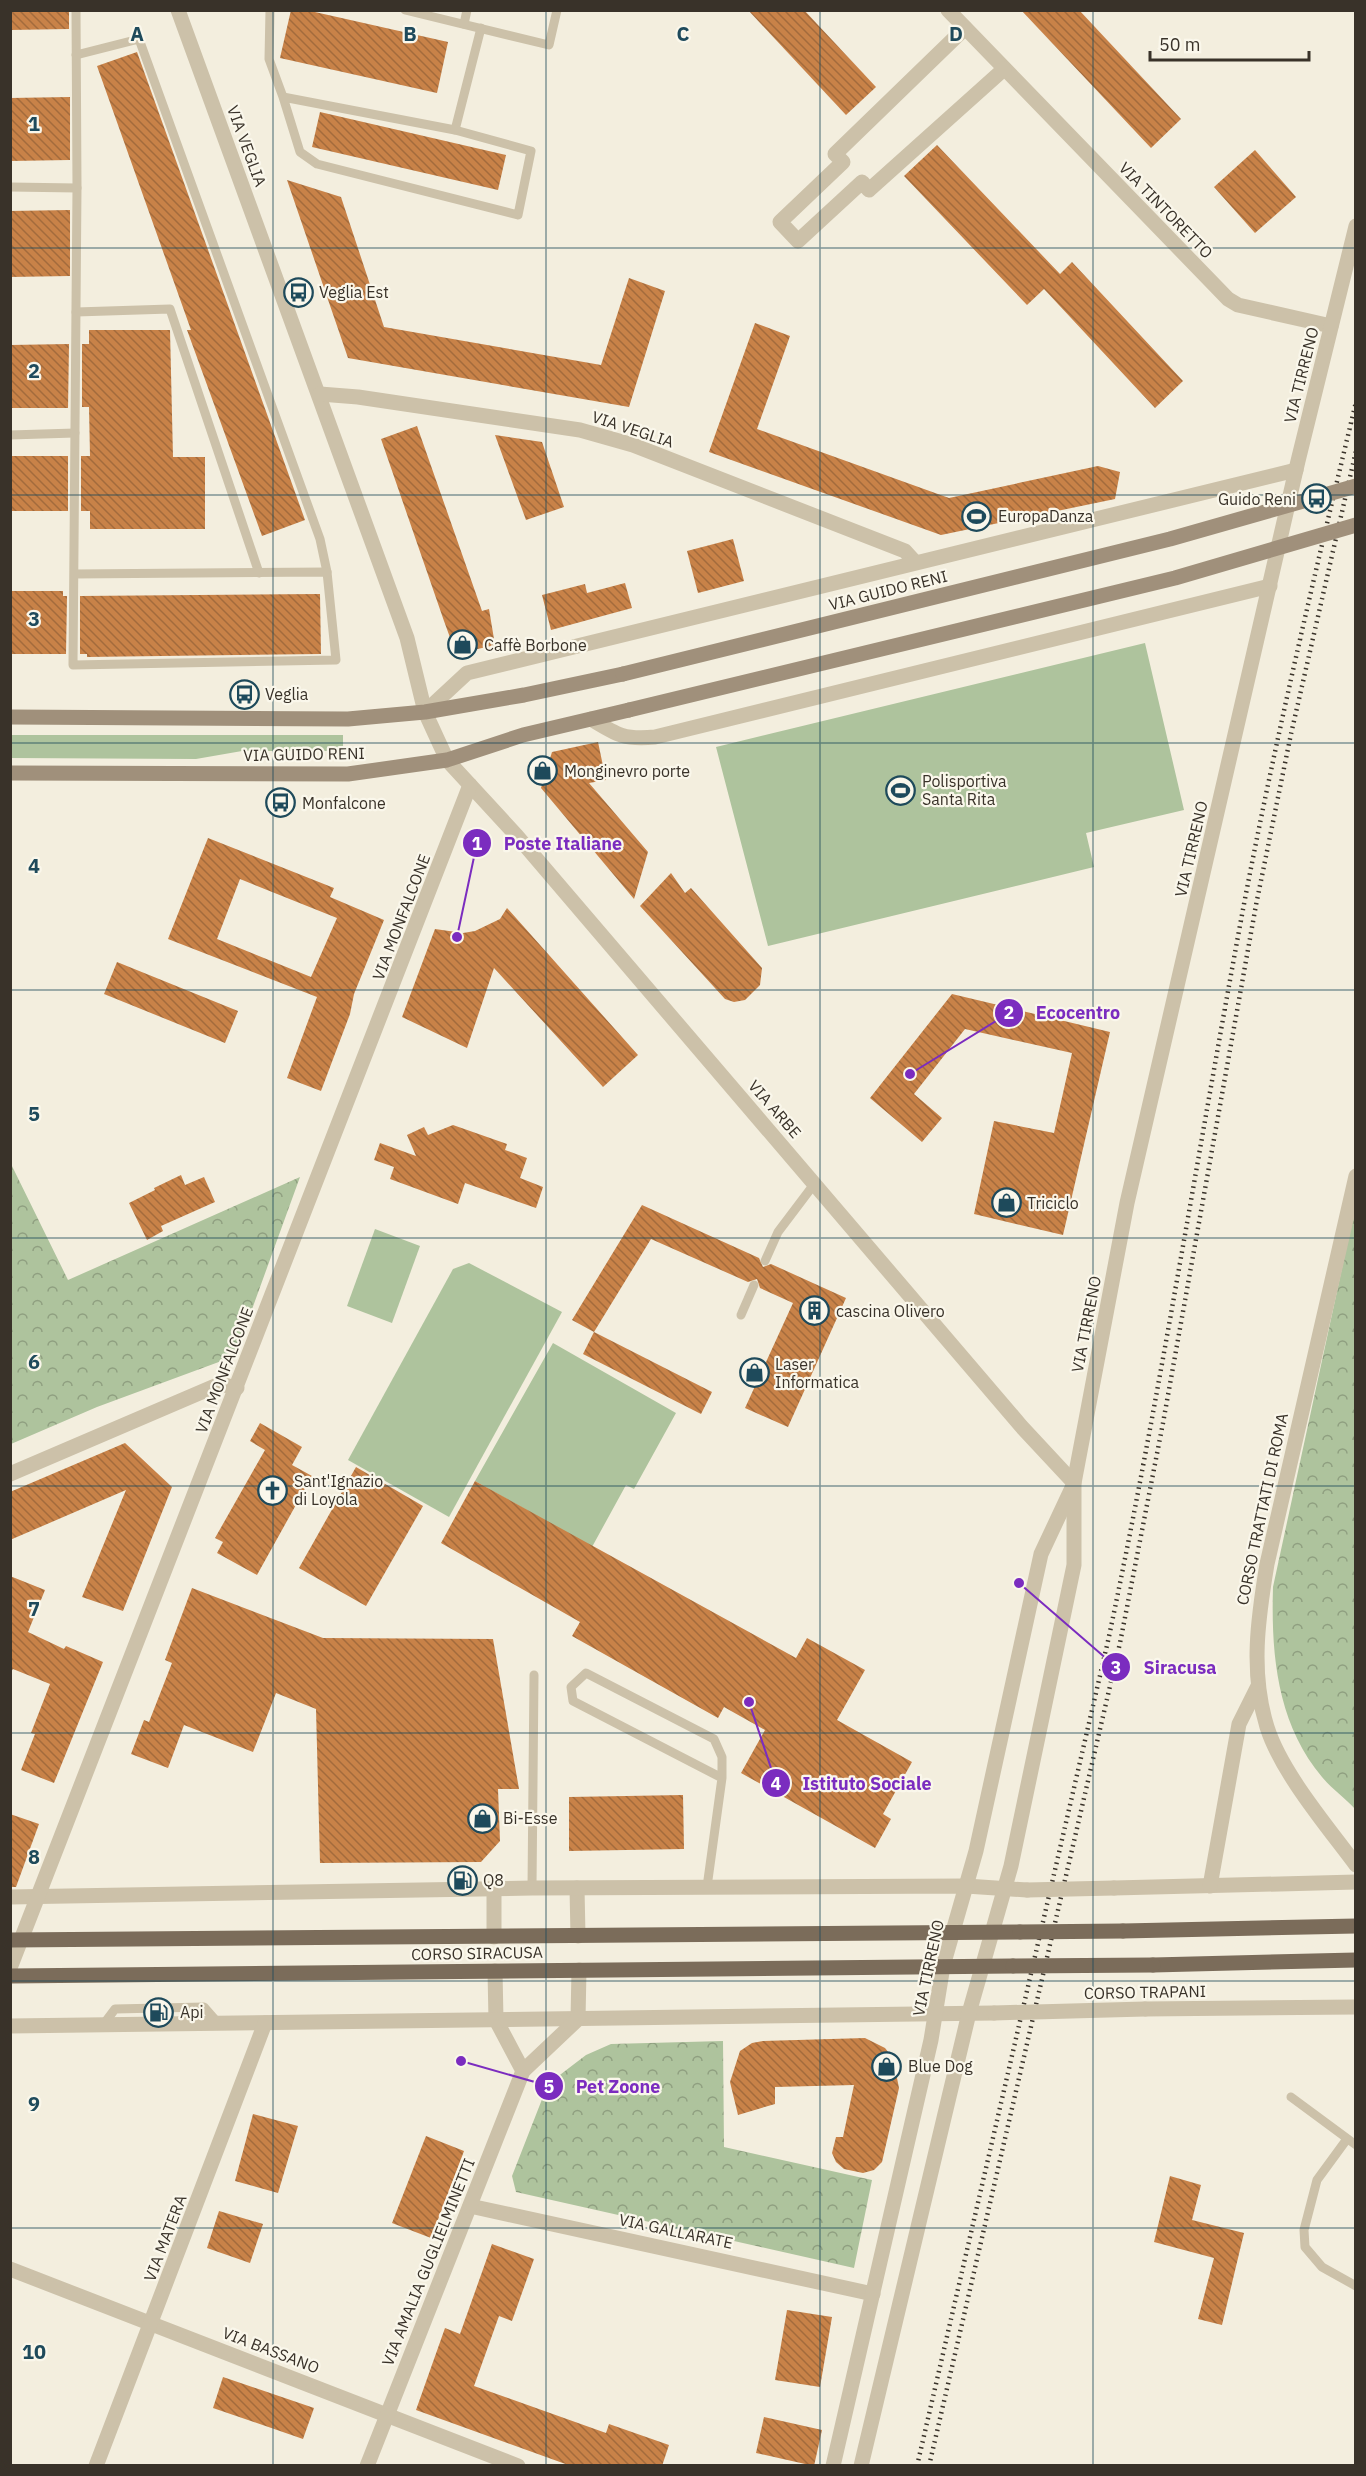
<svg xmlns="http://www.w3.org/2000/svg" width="1366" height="2476" viewBox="0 0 1366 2476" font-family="'IBM Plex Sans',sans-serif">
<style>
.green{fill:#aec39d}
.park{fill:url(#park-crowns)}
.building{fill:url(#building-back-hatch);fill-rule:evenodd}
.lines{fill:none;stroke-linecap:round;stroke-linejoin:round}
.service{stroke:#ccc1a9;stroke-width:9}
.minor{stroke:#ccc1a9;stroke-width:15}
.tertiary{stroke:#ccc1a9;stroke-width:15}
.secondary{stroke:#a0907b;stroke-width:15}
.primary{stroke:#7b6c5a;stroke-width:15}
.rail{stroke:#393229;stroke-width:4.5;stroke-dasharray:1.5 4.5;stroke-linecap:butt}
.minor-bridge{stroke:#ccc1a9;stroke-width:15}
.secondary-bridge{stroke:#a0907b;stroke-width:15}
.primary-bridge{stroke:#7b6c5a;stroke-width:15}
.grid{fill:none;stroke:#1e4a5b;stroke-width:1.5;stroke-opacity:0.55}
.labels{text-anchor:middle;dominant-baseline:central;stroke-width:4.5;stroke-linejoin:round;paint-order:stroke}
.street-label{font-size:16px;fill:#393229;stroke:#faf7eb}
.poi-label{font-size:16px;fill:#393229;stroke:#faf7eb;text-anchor:start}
.grid-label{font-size:20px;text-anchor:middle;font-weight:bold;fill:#1e4a5b;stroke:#faf7eb;stroke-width:4.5;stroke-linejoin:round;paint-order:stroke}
.leader{fill:none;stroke:#7b2cbf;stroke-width:2}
.callout-dot{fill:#7b2cbf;stroke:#faf7eb;stroke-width:2}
.mark-label{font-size:18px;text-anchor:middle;font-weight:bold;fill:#fff}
.callout-label{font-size:18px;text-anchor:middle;font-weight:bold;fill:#7b2cbf;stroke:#faf7eb;stroke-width:4.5;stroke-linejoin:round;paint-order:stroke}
</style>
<defs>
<pattern id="park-crowns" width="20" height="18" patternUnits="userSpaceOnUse" patternTransform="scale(1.5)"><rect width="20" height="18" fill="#aec39d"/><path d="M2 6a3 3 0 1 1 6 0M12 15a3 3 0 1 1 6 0" fill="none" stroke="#8f9f80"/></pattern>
<pattern id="building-back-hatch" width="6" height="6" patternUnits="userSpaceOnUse" patternTransform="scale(1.5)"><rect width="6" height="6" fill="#c88248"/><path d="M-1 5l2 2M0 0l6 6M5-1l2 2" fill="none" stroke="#a36b3c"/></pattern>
</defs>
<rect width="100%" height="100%" fill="#f3eede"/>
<g class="green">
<path d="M1145,643L1184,810L1086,833L1094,867L768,946L716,747Z"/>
<path d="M11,735H343V751H242L196,759L11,758Z"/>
<path d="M375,1229L420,1246L392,1323L347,1306Z"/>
<path d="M469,1263L562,1312L449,1517L348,1460L453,1269Z"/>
<path d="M553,1343L676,1413L634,1489L626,1485L592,1547L475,1481Z"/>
</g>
<g class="park">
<path d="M11,1164L68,1280L300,1177L235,1356L97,1407L11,1444Z"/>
<path d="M1355,1208V1809C1345,1798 1332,1789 1322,1777C1277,1723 1271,1655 1273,1587Z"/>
<path d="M723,2041L724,2147L872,2180L854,2268L516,2192L512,2176L548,2084L586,2055L611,2044Z"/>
</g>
<g class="building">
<path d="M10,10H69V29L10,30Z"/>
<path d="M291,10H306L448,42L437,93L280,58Z"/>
<path d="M748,10H804L876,87L846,115Z"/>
<path d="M1021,10H1079L1181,119L1151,148Z"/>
<path d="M137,52L305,520L262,536L187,330H191L97,66Z"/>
<path d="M70,97V160L10,161V98Z"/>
<path d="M320,112L506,155L498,190L312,147Z"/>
<path d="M937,145L1060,274L1072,262L1183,381L1155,408L1044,289L1027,305L904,176Z"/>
<path d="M1255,150L1296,197L1255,233L1214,187Z"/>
<path d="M287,180L341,197L384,327L601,365L629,278L665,291L629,407L348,358Z"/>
<path d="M70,210V276L10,277V211Z"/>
<path d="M755,323L790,336L757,429L949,498L1098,466L1120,472L1115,499L941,535L709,452Z"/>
<path d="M89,330H170L173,457H205V529H90V511H81V456H90L89,407H82V344H89Z"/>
<path d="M69,344L68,408H10V345Z"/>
<path d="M417,426L482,611L489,609L495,645L456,654L444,621L381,439Z"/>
<path d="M495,435L542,442L564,507L526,520Z"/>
<rect x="10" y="456" width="58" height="55"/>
<path d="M733,539L744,581L698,593L687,551Z"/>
<path d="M625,583L632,608L551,630L542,595L585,584L587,593Z"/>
<path d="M10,591H63V596H67L66,654H10Z"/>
<path d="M320,594L321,654L87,657V654H80V596Z"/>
<path d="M598,742L606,780L589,783L648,852L634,899L541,788L552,752Z"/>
<path d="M208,838L334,888L330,897L384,920L354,994L350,1014L321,1091L287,1078L317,997L168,939ZM240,879L337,918L311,977L217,939Z"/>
<path d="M671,873L685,893L691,888L762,968L760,985L745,1000L734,1002L725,999L640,906Z"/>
<path d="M507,908L638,1055L603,1087L494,968L467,1048L402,1017L435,929L463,933L475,931L500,919Z"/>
<path d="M117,962L238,1011L225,1043L104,994Z"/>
<path d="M952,994L1110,1032L1063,1235L974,1214L994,1121L1054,1133L1072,1053L965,1029L914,1094L942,1118L922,1142L870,1098Z"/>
<path d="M453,1125L507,1144L505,1150L527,1158L520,1178L543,1187L536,1208L465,1183L458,1204L390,1179L394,1167L374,1160L380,1143L416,1156L407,1135L424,1127L428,1135Z"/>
<path d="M181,1175L185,1185L204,1177L215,1202L161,1226L163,1231L147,1240L129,1203L155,1190L154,1188Z"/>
<path d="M642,1205L759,1258L763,1267L771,1264L846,1298L788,1427L745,1408L793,1303L760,1288L757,1279L748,1282L651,1239L594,1332L572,1320Z"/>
<path d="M594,1332L712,1392L701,1414L583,1354Z"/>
<path d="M260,1423L302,1447L292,1465L312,1476L257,1575L217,1553L223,1542L215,1538L265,1450L250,1441Z"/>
<path d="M125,1443L172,1487L123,1611L82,1597L126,1490L10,1540V1492Z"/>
<path d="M356,1467L423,1506L366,1606L299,1568Z"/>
<path d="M475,1481L796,1658L807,1638L865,1670L837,1720L912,1762L883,1814L891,1819L875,1848L741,1773L765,1730L724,1707L718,1718L572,1636L580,1622L441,1543Z"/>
<path d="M10,1576L45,1590L28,1632L64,1649L66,1646L103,1662L54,1783L21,1770L35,1734L31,1733L50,1684L13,1669L10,1673Z"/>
<path d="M192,1588L323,1638L493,1639L519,1789H498L500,1841L481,1862L320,1863L316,1709L276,1693L253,1752L184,1725L168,1768L131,1754L144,1720L149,1722L172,1663L165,1660Z"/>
<path d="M683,1795L684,1849L569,1851V1797Z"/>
<path d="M10,1814L39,1824L16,1887H10Z"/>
<path d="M865,2038L885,2048L893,2058L899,2088L882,2162L874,2170L863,2173L844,2169L836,2162L832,2153L836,2137H843L854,2085L775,2087V2104L738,2115L730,2082L740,2051L752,2043L763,2041Z"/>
<path d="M253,2114L298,2126L278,2193L235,2181Z"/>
<path d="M426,2136L464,2151L431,2238L392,2223Z"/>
<path d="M1170,2176L1201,2185L1192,2220L1244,2233L1222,2325L1198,2319L1214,2258L1154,2242Z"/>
<path d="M219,2211L263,2224L250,2263L207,2248Z"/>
<path d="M492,2244L534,2259L512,2321L499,2316L474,2386L606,2433L609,2424L669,2445L662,2466H571L416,2410L445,2328L460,2334Z"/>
<path d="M787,2310L832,2317L820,2387L775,2380Z"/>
<path d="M223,2377L314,2408L303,2439L213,2408Z"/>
<path d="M764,2417L822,2430L814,2466L756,2453Z"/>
</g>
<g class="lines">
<g class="service">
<path d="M270,10L269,59L283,97L455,130L531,151L518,215L317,164L300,152L283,97"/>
<path d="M405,10L549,45L557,10"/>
<path d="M464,24L467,10"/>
<path d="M76,55L139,39L320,539L327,572"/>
<path d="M455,130L481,28"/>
<path d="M10,187L77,188"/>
<path d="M76,312L170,309L259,573"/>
<path d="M10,435L75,433"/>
<path d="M74,574L327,572L336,660L73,665L77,188L76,10"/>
<path d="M765,1261L778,1232L815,1183"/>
<path d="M741,1315L754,1285"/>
<path d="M707,1887L722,1778V1757L714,1739L586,1673L571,1687L573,1701L722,1778"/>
<path d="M532,1888L534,1675"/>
<path d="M103,2025L115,2009L204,2007L218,2023"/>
<path d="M1291,2097L1356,2145"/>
<path d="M1347,2139L1317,2180L1304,2230L1305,2247L1322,2267L1356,2286"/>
</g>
<g class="minor">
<path d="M178,10L407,638L425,712L447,760L517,836L1021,1426L1074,1483"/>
<path d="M948,10L1228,299L1238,305L1331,326"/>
<path d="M965,28L835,154L843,162L780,222L798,241L862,182L869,190L1004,69"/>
<path d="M320,394L358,397L580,430L633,445L905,551L915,562"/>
<path d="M425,712L467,673L1296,470"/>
<path d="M591,719C617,735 624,740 655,737L1270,586"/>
<path d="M10,1474L220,1384L237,1388"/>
<path d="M577,1888L578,1936"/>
<path d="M1114,1888L1356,1882"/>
<path d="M494,1889V1937"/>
<path d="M10,1897L532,1888L966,1886L1027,1890"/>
<path d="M10,1968L470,785"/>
<path d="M495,1971L496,2020L523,2071"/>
<path d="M1145,2009L1356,2007"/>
<path d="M10,2026L994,2013"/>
<path d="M470,2206L873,2294"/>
<path d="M10,2269L518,2466"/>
<path d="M96,2466L265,2023"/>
<path d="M367,2466L523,2071L578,2019L579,1970"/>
</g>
<g class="tertiary">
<path d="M1356,1176L1267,1564C1258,1618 1250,1673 1267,1727C1281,1772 1327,1826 1356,1865"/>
<path d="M1210,1886L1239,1724L1258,1686"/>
<path d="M833,2466L931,2040L943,1966L976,1851L1041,1554L1072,1488"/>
<path d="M861,2466L969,2013L1011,1866L1074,1565V1483L1127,1203L1298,461L1356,226"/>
</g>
<g class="secondary">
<path d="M10,717L348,719L425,712L524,695L623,674"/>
<path d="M10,773L348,774L447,760L523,735L629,710"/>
</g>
<g class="primary">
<path d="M1123,1931L1356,1926"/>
<path d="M10,1940L1020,1932"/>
<path d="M1153,1965L1356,1960"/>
<path d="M10,1976L1013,1966"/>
</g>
<g class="rail">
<path d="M917,2466L1108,1641C1160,1396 1198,1150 1244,904C1276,736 1316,569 1356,402"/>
<path d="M929,2466L1120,1643L1163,1423L1256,905L1291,734L1356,451"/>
</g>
<g class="minor-bridge">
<path d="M1027,1890L1114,1888"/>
<path d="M994,2013L1145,2009"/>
</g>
<g class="secondary-bridge">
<path d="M623,674L1170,539L1356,486"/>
<path d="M629,710L1175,578L1356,525"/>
</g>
<g class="primary-bridge">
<path d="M1020,1932L1123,1931"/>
<path d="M1013,1966L1153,1965"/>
</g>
</g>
<path class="grid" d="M273,10V2466M546,10V2466M820,10V2466M1093,10V2466M10,248H1356M10,495H1356M10,743H1356M10,990H1356M10,1238H1356M10,1486H1356M10,1733H1356M10,1981H1356M10,2228H1356"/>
<defs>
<symbol id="bus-ring" viewBox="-11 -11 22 22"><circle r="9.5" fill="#faf7eb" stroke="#1e4a5b" stroke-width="1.5"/><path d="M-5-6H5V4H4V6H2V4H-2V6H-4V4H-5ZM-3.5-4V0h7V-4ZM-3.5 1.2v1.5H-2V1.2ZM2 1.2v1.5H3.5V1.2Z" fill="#1e4a5b"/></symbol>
<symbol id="stadium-ring" viewBox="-11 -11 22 22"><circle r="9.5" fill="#faf7eb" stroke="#1e4a5b" stroke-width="1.5"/><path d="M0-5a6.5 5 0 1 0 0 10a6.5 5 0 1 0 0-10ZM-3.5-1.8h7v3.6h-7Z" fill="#1e4a5b"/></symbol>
<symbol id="shop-ring" viewBox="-11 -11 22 22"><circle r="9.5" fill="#faf7eb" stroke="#1e4a5b" stroke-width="1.5"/><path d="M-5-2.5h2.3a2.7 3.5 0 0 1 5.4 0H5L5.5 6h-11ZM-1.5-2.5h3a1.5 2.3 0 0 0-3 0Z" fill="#1e4a5b"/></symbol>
<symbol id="building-ring" viewBox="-11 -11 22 22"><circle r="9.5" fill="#faf7eb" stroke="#1e4a5b" stroke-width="1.5"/><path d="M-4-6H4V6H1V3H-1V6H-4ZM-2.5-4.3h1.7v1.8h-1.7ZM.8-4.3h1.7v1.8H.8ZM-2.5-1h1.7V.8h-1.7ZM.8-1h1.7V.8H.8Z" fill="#1e4a5b"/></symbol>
<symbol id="church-ring" viewBox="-11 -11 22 22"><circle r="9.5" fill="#faf7eb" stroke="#1e4a5b" stroke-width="1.5"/><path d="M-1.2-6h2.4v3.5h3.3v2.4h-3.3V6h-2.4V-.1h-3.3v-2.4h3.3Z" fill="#1e4a5b"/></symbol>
<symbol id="fuel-ring" viewBox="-11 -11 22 22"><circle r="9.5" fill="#faf7eb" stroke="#1e4a5b" stroke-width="1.5"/><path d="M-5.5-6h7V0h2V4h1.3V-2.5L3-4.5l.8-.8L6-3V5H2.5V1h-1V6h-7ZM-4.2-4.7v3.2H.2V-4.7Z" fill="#1e4a5b"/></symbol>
</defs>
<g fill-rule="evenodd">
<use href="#bus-ring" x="282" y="276" width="33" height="33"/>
<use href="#bus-ring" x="1300" y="482" width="33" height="33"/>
<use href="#stadium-ring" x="960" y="500" width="33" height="33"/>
<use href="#shop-ring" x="446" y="628" width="33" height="33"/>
<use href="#bus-ring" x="228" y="678" width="33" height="33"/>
<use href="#shop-ring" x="526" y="754" width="33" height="33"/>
<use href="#stadium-ring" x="884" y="774" width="33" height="33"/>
<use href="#bus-ring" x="264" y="786" width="33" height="33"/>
<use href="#shop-ring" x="990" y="1186" width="33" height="33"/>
<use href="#building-ring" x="798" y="1294" width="33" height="33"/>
<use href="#shop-ring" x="738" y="1356" width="33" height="33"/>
<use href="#church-ring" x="256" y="1474" width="33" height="33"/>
<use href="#shop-ring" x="466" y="1802" width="33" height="33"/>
<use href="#fuel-ring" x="446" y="1864" width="33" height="33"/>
<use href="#fuel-ring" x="142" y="1996" width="33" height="33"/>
<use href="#shop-ring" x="870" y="2050" width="33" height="33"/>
</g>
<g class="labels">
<g class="street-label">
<text transform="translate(247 146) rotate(70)">VIA VEGLIA</text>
<text transform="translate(1166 210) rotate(46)">VIA TINTORETTO</text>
<text transform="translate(1301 375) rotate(-76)">VIA TIRRENO</text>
<text transform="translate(633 429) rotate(18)">VIA VEGLIA</text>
<text transform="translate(888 590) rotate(-14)">VIA GUIDO RENI</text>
<text transform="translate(304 754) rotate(-1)">VIA GUIDO RENI</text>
<text transform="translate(1191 849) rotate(-77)">VIA TIRRENO</text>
<text transform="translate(401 917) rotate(-69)">VIA MONFALCONE</text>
<text transform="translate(775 1109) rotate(49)">VIA ARBE</text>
<text transform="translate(1086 1324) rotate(-79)">VIA TIRRENO</text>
<text transform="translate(224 1370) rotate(-69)">VIA MONFALCONE</text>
<text transform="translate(1262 1509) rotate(-78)">CORSO TRATTATI DI ROMA</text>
<text transform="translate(477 1953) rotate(-1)">CORSO SIRACUSA</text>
<text transform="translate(928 1968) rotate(-78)">VIA TIRRENO</text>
<text transform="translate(1145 1992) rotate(-1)">CORSO TRAPANI</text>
<text transform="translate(676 2231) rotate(12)">VIA GALLARATE</text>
<text transform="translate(165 2238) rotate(-69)">VIA MATERA</text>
<text transform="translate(428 2262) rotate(-68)">VIA AMALIA GUGLIELMINETTI</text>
<text transform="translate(271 2350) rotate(21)">VIA BASSANO</text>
</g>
<g class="poi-label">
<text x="319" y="292">Veglia Est</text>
<text x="1296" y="499" text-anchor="end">Guido Reni</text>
<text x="998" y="516">EuropaDanza</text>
<text x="484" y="645">Caffè Borbone</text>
<text x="265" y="694">Veglia</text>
<text x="564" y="771">Monginevro porte</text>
<text x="922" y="781">Polisportiva<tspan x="922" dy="18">Santa Rita</tspan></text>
<text x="302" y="803">Monfalcone</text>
<text x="1027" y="1203">Triciclo</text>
<text x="836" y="1311">cascina Olivero</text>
<text x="775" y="1364">Laser<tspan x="775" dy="18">Informatica</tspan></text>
<text x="294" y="1481">Sant'Ignazio<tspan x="294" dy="18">di Loyola</tspan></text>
<text x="503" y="1818">Bi-Esse</text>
<text x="483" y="1880">Q8</text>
<text x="180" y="2012">Api</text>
<text x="908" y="2066">Blue Dog</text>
</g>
</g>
<g class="grid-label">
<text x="137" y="41">A</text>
<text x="410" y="41">B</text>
<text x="683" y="41">C</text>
<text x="956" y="41">D</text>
<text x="34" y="131">1</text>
<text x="34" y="378">2</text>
<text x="34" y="626">3</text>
<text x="34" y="873">4</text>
<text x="34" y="1121">5</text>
<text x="34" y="1369">6</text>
<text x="34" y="1616">7</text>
<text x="34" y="1864">8</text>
<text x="34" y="2111">9</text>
<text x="34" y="2359">10</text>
</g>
<path class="leader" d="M457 937L477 843M910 1074L1009 1013M1019 1583L1116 1667M749 1702L776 1783M461 2061L549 2086"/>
<g class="callout-dot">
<circle cx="457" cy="937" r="6"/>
<circle cx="910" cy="1074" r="6"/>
<circle cx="1019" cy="1583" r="6"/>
<circle cx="749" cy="1702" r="6"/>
<circle cx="461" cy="2061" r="6"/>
<circle cx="477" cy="843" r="15"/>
<circle cx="1009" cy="1013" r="15"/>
<circle cx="1116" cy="1667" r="15"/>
<circle cx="776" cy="1783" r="15"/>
<circle cx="549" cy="2086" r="15"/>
</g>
<g class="mark-label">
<text x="477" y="850">1</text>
<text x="1009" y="1019">2</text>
<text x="1116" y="1674">3</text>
<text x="776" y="1790">4</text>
<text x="549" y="2093">5</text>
</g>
<g class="callout-label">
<text x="563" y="850">Poste Italiane</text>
<text x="1078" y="1019">Ecocentro</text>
<text x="1180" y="1674">Siracusa</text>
<text x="867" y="1790">Istituto Sociale</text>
<text x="618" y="2093">Pet Zoone</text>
</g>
<rect width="1366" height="2476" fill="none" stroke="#393229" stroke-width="24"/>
<path d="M1150 51v9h159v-9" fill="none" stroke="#393229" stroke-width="3"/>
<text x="1159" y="51" font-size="18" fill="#393229" stroke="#faf7eb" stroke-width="4.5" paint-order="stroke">50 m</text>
</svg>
